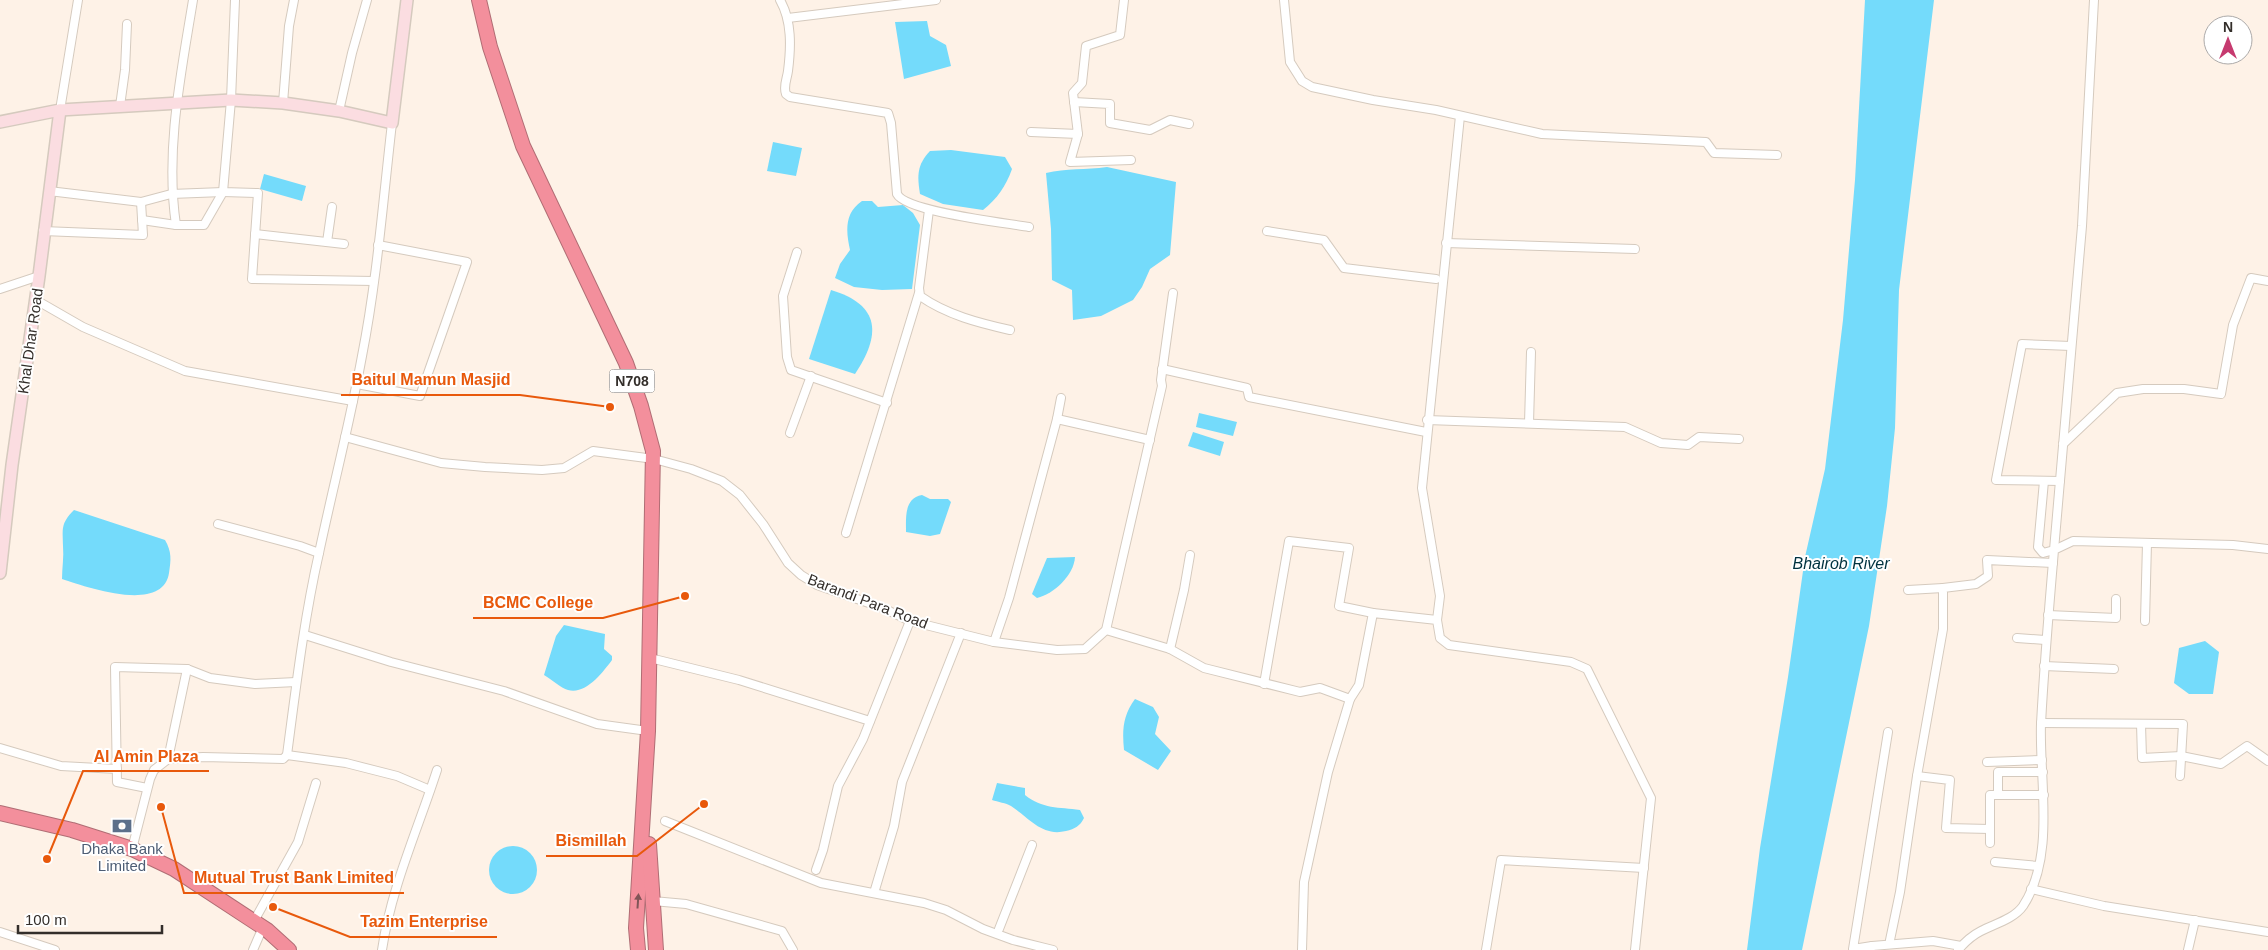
<svg xmlns="http://www.w3.org/2000/svg" width="2268" height="950" viewBox="0 0 2268 950" font-family="Helvetica,sans-serif">
<style>
.water{fill:#74dbfb}
.lines{fill:none;stroke-linecap:round;stroke-linejoin:round}
.street-casing{stroke:#d5cabe;stroke-width:10}
.secondary-casing{stroke:#d5cabe;stroke-width:14}
.highway-casing{stroke:#b06d74;stroke-width:16}
.street{stroke:#fff;stroke-width:8}
.secondary{stroke:#fbdde1;stroke-width:11}
.highway{stroke:#f38f9c;stroke-width:14}
.oneway{fill:#805558}
.labels{text-anchor:middle;dominant-baseline:central;stroke-width:4;stroke-linejoin:round;paint-order:stroke}
.shield{fill:#fff;stroke:#706d6a;stroke-width:1}
.shield-label{font-size:14px;font-weight:bold;fill:#332e2a}
.street-label{font-size:15px;fill:#332e2a;stroke:#fff}
.service-label{font-size:15px;fill:#4e5e75;stroke:#fff}
.water-label{font-size:16px;font-style:italic;fill:#00323f;stroke:#fff}
.leader{fill:none;stroke:#e8590c;stroke-width:2}
.callout-dot{fill:#e8590c;stroke:#fff;stroke-width:2}
.callout-label{font-size:16px;text-anchor:middle;font-weight:bold;fill:#e8590c;stroke:#fff;stroke-width:4;stroke-linejoin:round;paint-order:stroke}
</style>
<rect width="100%" height="100%" fill="#fef2e7"/>
<g class="water">
<path d="M1865,0H1934L1899,290L1895,428L1887,506L1869,626L1802,950H1747L1760,848L1788,677L1805,557L1825,469L1843,320L1855,180Z"/>
<path d="M927,21L930,36L946,45L951,66L904,79L895,22Z"/>
<path d="M773,142L802,148L796,176L767,171Z"/>
<path d="M951,150L1005,157L1012,169C1006,186 997,199 983,210L943,204L920,194C917,175 917,165 930,151Z"/>
<path d="M1107,167L1176,182L1170,255L1150,269L1142,287L1133,300L1101,316L1073,320L1072,290L1052,280L1051,229L1046,173C1066,168 1086,170 1107,167Z"/>
<path d="M264,174L306,186L302,201L260,189Z"/>
<path d="M862,201H872L878,207L903,205L913,213L920,225L912,289L882,290L854,287L835,278L840,264L850,250C846,232 844,213 862,201Z"/>
<path d="M831,290C881,305 881,335 855,374L809,359Z"/>
<path d="M1199,413L1237,422L1233,436L1196,427Z"/>
<path d="M1193,432L1224,442L1220,456L1188,446Z"/>
<path d="M922,495L930,499H948L951,502L940,534L930,536L906,532C906,518 904,498 922,495Z"/>
<path d="M74,510L165,540C172,552 171,560 169,573C163,614 86,587 62,579C62,568 64,557 63,546C63,529 60,524 74,510Z"/>
<path d="M1075,557C1074,575 1054,594 1037,598L1032,594L1047,558Z"/>
<path d="M564,625L605,634L604,649L612,656V660C603,672 586,695 568,690C561,688 551,679 544,675L556,636Z"/>
<path d="M2205,641L2219,652L2213,694H2189L2174,683L2179,648Z"/>
<path d="M1135,699L1153,707L1159,717L1155,734L1171,751L1158,770L1124,750C1122,730 1123,715 1135,699Z"/>
<path d="M997,783L1025,788V795C1042,809 1059,807 1080,810L1084,818C1080,826 1075,829 1066,831C1042,837 1029,818 1011,806C1006,803 998,802 992,800Z"/>
<circle cx="513" cy="870" r="24"/>
</g>
<g class="lines">
<defs>
<g id="street">
<path d="M193,0C181,74 165,150 176,225H204L223,192"/>
<path d="M235,0L231,100L223,192L258,193L252,279L374,281"/>
<path d="M780,0C792,21 791,47 788,71C787,79 783,86 786,94L790,97L888,113L891,123L897,194C906,212 1007,223 1029,227"/>
<path d="M1284,0L1290,62L1302,81L1312,87L1373,100L1436,110L1542,134L1706,142L1714,153L1777,155"/>
<path d="M788,18L936,0"/>
<path d="M1074,102L1110,104V123L1150,130L1170,120L1189,124"/>
<path d="M283,103L289,26L294,0"/>
<path d="M61,104L78,0"/>
<path d="M120,106L125,70L127,24"/>
<path d="M339,111L352,53L367,0"/>
<path d="M1031,132L1078,134L1073,93L1082,83L1086,46L1120,35L1124,0"/>
<path d="M1078,134L1070,162L1131,160"/>
<path d="M49,191L141,202L171,194L223,192"/>
<path d="M929,210L919,288L920,296C947,315 979,323 1010,330"/>
<path d="M142,220L176,225"/>
<path d="M43,231L143,235L141,202"/>
<path d="M1267,231L1324,240L1344,268L1436,279"/>
<path d="M255,234L344,244"/>
<path d="M327,242L332,207"/>
<path d="M1446,243L1635,249"/>
<path d="M797,252L783,296L787,357L791,370L887,403"/>
<path d="M0,289L39,276"/>
<path d="M36,300L83,327L185,371L353,401"/>
<path d="M1162,369L1247,388L1249,397L1426,432"/>
<path d="M357,384L420,396L467,262L378,245"/>
<path d="M1057,419L1150,440"/>
<path d="M1427,420L1625,427L1661,443L1688,445L1699,437L1739,439"/>
<path d="M1529,423L1531,352"/>
<path d="M790,433L811,376"/>
<path d="M345,437L441,463L485,467L542,470L564,468L593,451L654,459L691,469L722,481L740,495L763,524L788,563L801,575L817,585L883,608L910,621L994,642L1057,650L1085,649L1106,630L1162,386L1161,380L1173,293"/>
<path d="M2063,444L2117,393L2143,389H2184L2221,394L2233,325L2251,278L2268,281"/>
<path d="M2044,481L2038,547L2043,553L2054,550L2082,226L2094,0"/>
<path d="M2060,481L1996,480L2022,344L2071,346"/>
<path d="M218,524L300,546L319,553"/>
<path d="M846,533L919,293"/>
<path d="M1908,590L1943,588"/>
<path d="M2048,615L2116,618V599"/>
<path d="M1437,620L1440,596L1422,488L1460,116"/>
<path d="M2145,621L2147,543"/>
<path d="M1106,630L1170,649L1204,668L1300,692L1320,688L1350,699L1328,772L1304,882L1302,950"/>
<path d="M305,635L391,662L504,691L597,724L648,731"/>
<path d="M2017,638L2045,640"/>
<path d="M994,642L1009,598L1057,419L1061,398"/>
<path d="M1170,649L1184,590L1190,555"/>
<path d="M650,658L739,680L870,721"/>
<path d="M2044,666L2114,669"/>
<path d="M1264,684L1289,541L1349,548L1339,606L1373,613"/>
<path d="M1350,699L1359,685L1373,613L1437,620L1440,638L1449,645L1571,662L1587,669L1651,798L1635,950"/>
<path d="M2041,723L2183,724L2180,776"/>
<path d="M2141,724L2142,758L2181,756L2221,764L2247,746L2268,761"/>
<path d="M0,748L61,766L117,769"/>
<path d="M287,755L346,763L397,776L430,790"/>
<path d="M168,759L187,669"/>
<path d="M1987,762L2042,760"/>
<path d="M1917,776L1950,780L1946,828L1990,829"/>
<path d="M147,788L117,782L115,667L187,669L210,678L255,684L296,682"/>
<path d="M1998,795V772H2043"/>
<path d="M665,821L821,883L924,903L946,910L983,929L1013,940L1053,950"/>
<path d="M1990,843V795H2044"/>
<path d="M132,849L150,779L154,770L168,759L203,757L283,759L287,755C296,687 304,619 319,553C333,487 350,422 362,356C377,280 383,201 392,123"/>
<path d="M1995,862L2038,866"/>
<path d="M816,870L823,850L838,786L863,739L910,621"/>
<path d="M2031,889L2104,906L2268,932"/>
<path d="M874,893L894,826L902,782L961,633"/>
<path d="M653,901L686,904L782,931L793,950"/>
<path d="M254,921L298,842L316,783"/>
<path d="M999,929L1032,845"/>
<path d="M0,932L55,950"/>
<path d="M1890,940L1900,892L1917,776L1943,629V588L1976,584L1988,576L1987,560L2053,563"/>
<path d="M1872,946L1853,949L1888,732"/>
<path d="M1870,948L1872,946L1933,941L1961,946"/>
<path d="M253,950L263,927"/>
<path d="M382,950C391,888 418,829 437,770"/>
<path d="M1486,950L1501,860L1644,868"/>
<path d="M1958,950C1964,943 1973,935 1981,931C1994,924 2014,919 2023,906C2056,856 2039,780 2041,724C2044,666 2049,608 2054,550L2073,541L2233,545L2268,549"/>
<path d="M2188,950L2195,920"/>
</g>
<g id="secondary">
<path d="M0,122L60,110L231,100L283,103L339,111L392,123L407,0"/>
<path d="M0,573L12,465L39,276L60,110"/>
</g>
<g id="highway">
<path d="M479,0L490,47L523,146L626,363L641,406L653,451L648,731L636,928L638,950"/>
<path d="M0,813L72,830L132,849L174,869L267,930L289,950"/>
<path d="M649,844L656,950"/>
</g>
</defs>
<use href="#street" class="street-casing"/>
<use href="#secondary" class="secondary-casing"/>
<use href="#highway" class="highway-casing"/>
<use href="#street" class="street"/>
<use href="#secondary" class="secondary"/>
<use href="#highway" class="highway"/>
</g>
<defs><path id="oneway-solid" d="M-6-.8H1V-3.2L6.5 0L1 3.2V.8H-6Z" transform="scale(1.25)"/></defs>
<use class="oneway" href="#oneway-solid" transform="translate(638 901) rotate(-86)"/>
<defs>
<symbol id="bank-bare" viewBox="-9 -9 18 18"><path d="M-6-4H6V4H-6ZM0-2.3a2.3 2.3 0 1 0 0 4.6a2.3 2.3 0 1 0 0-4.6Z" fill="#5c6f8a" stroke="#fff" stroke-width="2.5" paint-order="stroke"/></symbol>
</defs>
<g fill-rule="evenodd">
<use href="#bank-bare" x="108" y="812" width="28" height="28"/>
</g>
<g class="labels">
<rect class="shield" x="609.5" y="369.5" width="45" height="23" rx="4"/>
<g class="shield-label">
<text x="632" y="381">N708</text>
</g>
<g class="street-label">
<text transform="translate(30 341) rotate(-82)">Khal Dhar Road</text>
<text transform="translate(868 601) rotate(21)">Barandi Para Road</text>
</g>
<g class="service-label">
<text x="122" y="848">Dhaka Bank<tspan x="122" dy="17">Limited</tspan></text>
</g>
<g class="water-label">
<text x="1841" y="563">Bhairob River</text>
</g>
</g>
<path class="leader" d="M610 407L520 395H341M685 596L603 618H473M47 859L83 771H209M704 804L637 856H546M161 807L184 893H404M273 907L350 937H497"/>
<g class="callout-dot">
<circle cx="610" cy="407" r="5"/>
<circle cx="685" cy="596" r="5"/>
<circle cx="47" cy="859" r="5"/>
<circle cx="704" cy="804" r="5"/>
<circle cx="161" cy="807" r="5"/>
<circle cx="273" cy="907" r="5"/>
</g>
<g class="callout-label">
<text x="431" y="385">Baitul Mamun Masjid</text>
<text x="538" y="608">BCMC College</text>
<text x="146" y="762">Al Amin Plaza</text>
<text x="591" y="846">Bismillah</text>
<text x="294" y="883">Mutual Trust Bank Limited</text>
<text x="424" y="927">Tazim Enterprise</text>
</g>
<g transform="translate(2228 40)"><circle r="24" fill="#ffffff" stroke="#adabaa"/>
<path d="M0-4L9 19L0 12L-9 19Z" fill="#c63a6f"/>
<text y="-8" font-size="14" font-weight="bold" text-anchor="middle" fill="#332e2a">N</text>
</g>
<path d="M18 925v8h144v-8" fill="none" stroke="#332e2a" stroke-width="2.5"/>
<text x="25" y="925" font-size="15" fill="#332e2a" stroke="#ffffff" stroke-width="4" paint-order="stroke">100 m</text>
</svg>
